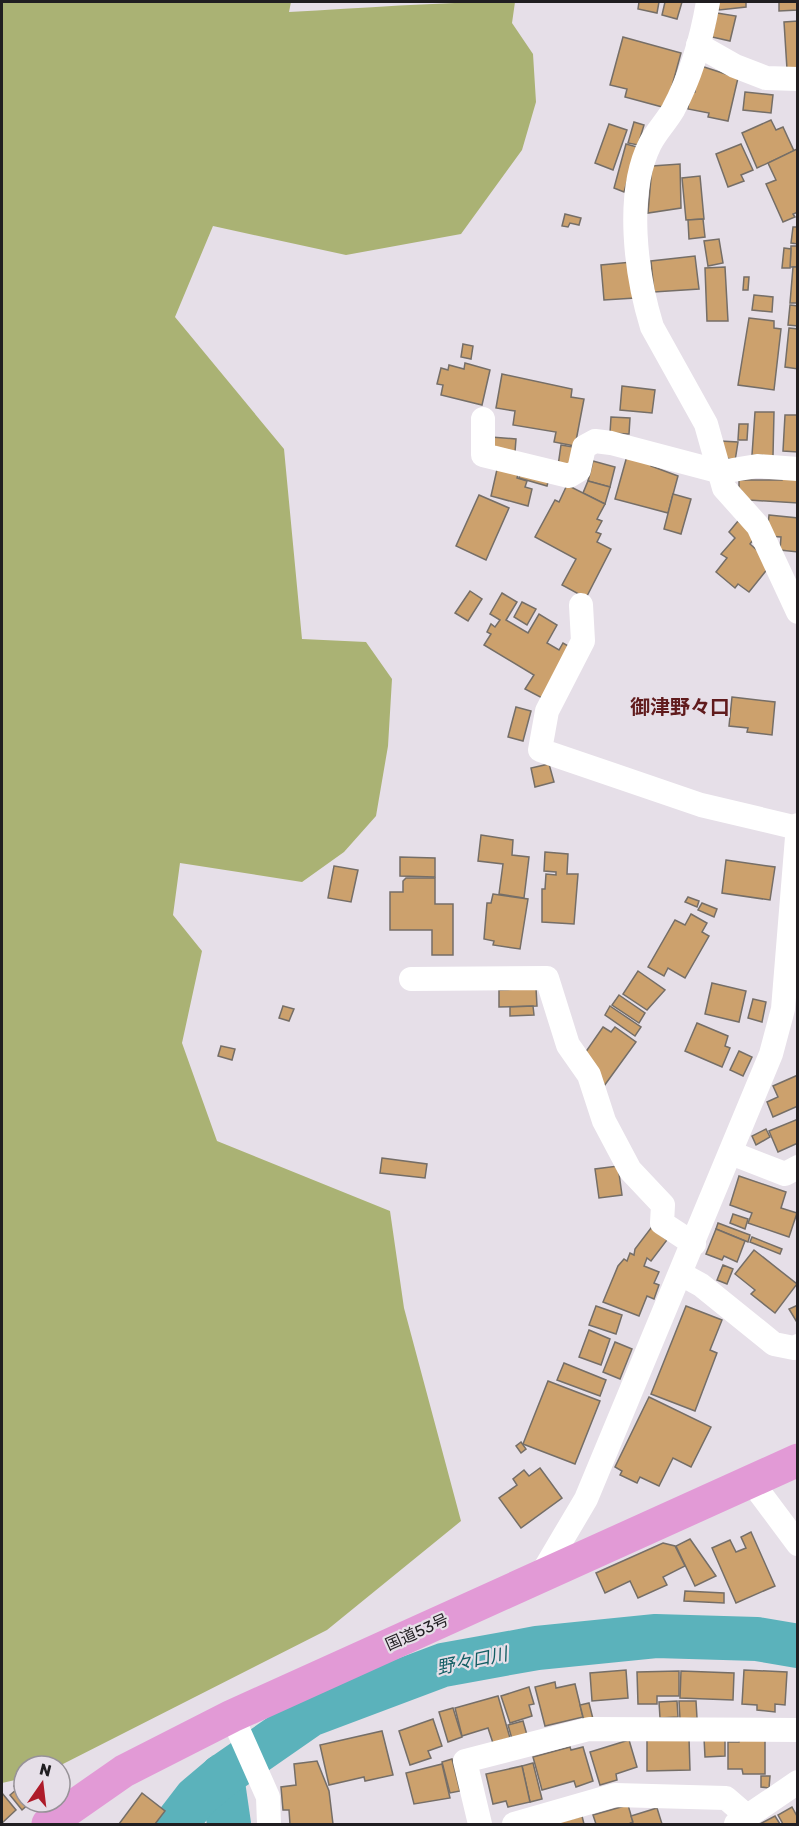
<svg xmlns="http://www.w3.org/2000/svg" width="799" height="1826" viewBox="0 0 799 1826" font-family="Rubik,'Noto Sans JP',sans-serif">
<style>
.forest{fill:#aab274}
.lines{fill:none;stroke-linecap:round;stroke-linejoin:round}
.river{stroke:#5bb2bb;stroke-width:44}
.building{fill:#cca16d;stroke:#756e67;stroke-width:1.5}
.minor{stroke:#fff;stroke-width:24}
.trunk{stroke:#e29ad6;stroke-width:33}
.labels{text-anchor:middle;dominant-baseline:central;stroke-width:4.5;stroke-linejoin:round;paint-order:stroke}
.street-label{font-size:16px;fill:#201e21;stroke:#e6dfe8}
.water-label{font-size:18px;font-style:italic;fill:#125d63;stroke:#e6dfe8}
.quarter-label{font-size:20px;font-weight:bold;fill:#601b1d;stroke:#e6dfe8}
</style>
<rect width="100%" height="100%" fill="#e6dfe8"/>
<path class="forest" d="M2,2H291L289,12C365,8 439,2 515,2L512,23L533,54L536,102L522,150L461,234L346,255L213,226L175,317L284,449L302,639L366,642L392,679L388,746L376,816L344,852L302,882L180,863L173,915L202,951L182,1043L217,1141L390,1211L404,1308L461,1521L327,1630L59,1766H24V1778L2,1783Z"/>
<g class="lines">
<g class="river">
<path d="M222,1776L229,1824"/>
<path d="M176,1824L196,1798L222,1776L310,1715L443,1665L537,1648L656,1636L757,1639L798,1646"/>
</g>
</g>
<g class="building">
<path d="M639,2H659L657,13L638,9Z"/>
<path d="M665,2H682L677,19L662,15Z"/>
<path d="M718,2H746V7L719,10Z"/>
<path d="M779,2H798V10L779,11Z"/>
<path d="M717,13L736,16L730,41L712,37Z"/>
<path d="M798,21V69H787L784,22Z"/>
<path d="M623,37L681,53L666,108L625,97L627,89L610,85Z"/>
<path d="M698,65L738,78L728,121L708,117L709,113L688,109L690,93L695,92Z"/>
<path d="M745,92L773,95L771,113L743,110Z"/>
<path d="M771,120L776,130L783,127L794,151L757,168L742,133Z"/>
<path d="M634,122L644,125L638,145L628,143Z"/>
<path d="M609,124L627,130L613,170L595,163Z"/>
<path d="M626,144L637,147L624,192L614,188Z"/>
<path d="M741,144L753,170L741,175L744,181L728,187L716,154Z"/>
<path d="M797,149L798,212L793,214L795,217L783,222L766,184L776,180L768,163Z"/>
<path d="M680,164L681,208L648,213L652,166Z"/>
<path d="M700,176L704,219L686,220L682,178Z"/>
<path d="M565,214L581,218L579,225L570,223L568,227L562,226Z"/>
<path d="M703,219L705,237L689,239L688,220Z"/>
<path d="M793,227H798V244L791,243Z"/>
<path d="M719,239L723,263L708,266L704,241Z"/>
<path d="M791,246H798V267H790Z"/>
<path d="M784,248L791,249L790,268H782Z"/>
<path d="M695,256L699,289L654,292L651,261Z"/>
<path d="M632,262L635,298L604,300L601,265Z"/>
<path d="M725,267L728,321H707L705,268Z"/>
<path d="M793,267H798V303H790Z"/>
<path d="M744,277H749L748,290H743Z"/>
<path d="M754,295L773,297L772,312L752,310Z"/>
<path d="M790,305L798,306V326L788,325Z"/>
<path d="M749,318L774,321V328L781,329L774,390L738,385Z"/>
<path d="M789,328L798,329V369L785,367Z"/>
<path d="M463,344L473,346L471,359L461,357Z"/>
<path d="M465,363L490,370L482,405L441,395L443,385L437,384L441,368L448,370L449,365L464,369Z"/>
<path d="M502,374L572,389L571,397L584,399L575,446L554,442L556,432L513,425L515,411L496,408Z"/>
<path d="M622,386L655,390L652,413L620,410Z"/>
<path d="M755,412H774L773,456L752,455Z"/>
<path d="M785,415H798V452L783,451Z"/>
<path d="M611,417L630,418L629,434L610,433Z"/>
<path d="M739,424H748L747,440H738Z"/>
<path d="M491,437L516,439L515,452L490,450Z"/>
<path d="M720,441L738,442L735,461L724,457Z"/>
<path d="M561,445L579,448L576,469L558,466Z"/>
<path d="M627,456L652,462L651,466L678,476L668,513L615,499Z"/>
<path d="M593,461L615,467L610,487L588,481Z"/>
<path d="M498,465L519,470L517,478L527,481L525,487L532,489L528,506L491,496Z"/>
<path d="M521,470L549,478L547,486L519,478Z"/>
<path d="M782,476L798,477V503L749,500L739,488V480H782Z"/>
<path d="M588,481L610,487L605,504L583,493Z"/>
<path d="M567,485L605,504L597,519L602,521L596,532L601,534L597,542L611,549L586,598L562,585L576,559L535,537L555,500L559,502Z"/>
<path d="M673,494L691,499L681,534L664,529Z"/>
<path d="M479,495L509,508L486,560L456,546Z"/>
<path d="M769,515L798,518V552L780,550L781,537L767,536Z"/>
<path d="M738,521L756,536L750,544L768,560L769,567L749,592L738,584L735,588L716,572L727,558L721,554L735,538L729,532Z"/>
<path d="M470,591L482,599L468,621L455,613Z"/>
<path d="M502,593L517,602L506,620L528,633L539,614L557,625L547,643L559,650L563,643L570,647L546,700L525,689L534,675L484,645L491,634L487,632L491,624L495,627L500,620L490,614Z"/>
<path d="M522,602L536,609L527,625L514,617Z"/>
<path d="M732,697L775,702L772,735L747,732L748,728L729,726Z"/>
<path d="M516,707L531,711L523,741L508,737Z"/>
<path d="M549,764L554,782L535,787L531,768Z"/>
<path d="M481,835L513,840L512,855L529,857L524,898L499,894L503,864L478,861Z"/>
<path d="M545,852L568,854L567,874H578L574,924L542,922V889H545L546,874L556,875V872L544,871Z"/>
<path d="M400,857L435,858V877L400,876Z"/>
<path d="M726,860L775,867L770,900L722,893Z"/>
<path d="M334,866L358,870L351,902L328,898Z"/>
<path d="M406,878H435V904H453V955H432V930H390V892H403V881Z"/>
<path d="M493,894L528,899L520,949L493,945L494,941L484,939L487,903H491Z"/>
<path d="M688,897L699,901L697,907L685,902Z"/>
<path d="M702,903L717,909L714,917L698,910Z"/>
<path d="M691,914L707,923L702,932L709,936L685,978L668,968L664,976L648,967L675,920L685,925Z"/>
<path d="M638,971L665,990L647,1010L623,994Z"/>
<path d="M712,983L746,991L739,1022L705,1014Z"/>
<path d="M536,988L537,1006L499,1007V990Z"/>
<path d="M619,995L645,1013L639,1023L612,1005Z"/>
<path d="M753,999L766,1002L762,1022L748,1018Z"/>
<path d="M283,1006L294,1009L289,1021L279,1018Z"/>
<path d="M533,1006L534,1015L510,1016V1007Z"/>
<path d="M610,1006L641,1027L635,1036L605,1015Z"/>
<path d="M697,1023L728,1036L725,1046L730,1048L722,1067L685,1051Z"/>
<path d="M603,1027L611,1032L615,1027L636,1042L604,1086L585,1053Z"/>
<path d="M221,1046L235,1049L232,1060L218,1056Z"/>
<path d="M739,1051L752,1057L743,1076L730,1070Z"/>
<path d="M798,1075V1106L773,1117L767,1102L778,1097L773,1086Z"/>
<path d="M798,1119V1143L778,1152L769,1131Z"/>
<path d="M766,1129L770,1137L756,1145L752,1136Z"/>
<path d="M382,1158L427,1164L425,1178L380,1173Z"/>
<path d="M618,1166L622,1195L599,1198L595,1169Z"/>
<path d="M739,1176L786,1192L781,1208L797,1213L789,1237L748,1223L752,1213L730,1205Z"/>
<path d="M733,1214L748,1219L745,1229L730,1223Z"/>
<path d="M718,1223L750,1235L748,1242L716,1229Z"/>
<path d="M651,1228L667,1240L651,1261L647,1258L644,1266L659,1272L654,1283L659,1285L654,1299L647,1296L639,1316L603,1302L618,1266L624,1259L627,1261L630,1253L634,1255L635,1249Z"/>
<path d="M716,1229L745,1241L737,1262L724,1256L722,1260L706,1254Z"/>
<path d="M752,1237L782,1249L780,1254L750,1242Z"/>
<path d="M754,1250L797,1284L775,1313L751,1294L755,1290L735,1274Z"/>
<path d="M723,1265L733,1269L727,1284L717,1280Z"/>
<path d="M798,1305V1324L789,1309Z"/>
<path d="M596,1306L622,1315L616,1334L589,1325Z"/>
<path d="M686,1306L722,1320L710,1350L717,1353L695,1411L651,1394Z"/>
<path d="M589,1330L610,1339L601,1365L579,1357Z"/>
<path d="M615,1342L632,1349L620,1379L603,1372Z"/>
<path d="M564,1363L606,1380L600,1396L557,1380Z"/>
<path d="M548,1381L600,1401L575,1464L523,1444Z"/>
<path d="M649,1397L711,1427L691,1467L673,1458L659,1486L640,1477L637,1483L620,1475L622,1471L615,1467Z"/>
<path d="M521,1442L526,1449L521,1453L516,1446Z"/>
<path d="M540,1468L562,1498L521,1528L499,1498L517,1485L513,1479L524,1470L529,1476Z"/>
<path d="M751,1532L775,1586L736,1603L712,1548L730,1540L736,1552L746,1548L741,1537Z"/>
<path d="M690,1539L716,1576L695,1586L676,1546Z"/>
<path d="M663,1543L675,1546L685,1566L663,1577L667,1585L638,1598L630,1581L605,1593L596,1573Z"/>
<path d="M685,1591L724,1593V1603L684,1601Z"/>
<path d="M626,1670L628,1698L592,1701L590,1673Z"/>
<path d="M744,1670L787,1672L785,1705L775,1704V1712L757,1710V1705L742,1704Z"/>
<path d="M679,1671V1696H657V1704H638L637,1672Z"/>
<path d="M681,1671L734,1673L733,1700L680,1698Z"/>
<path d="M555,1682L556,1688L575,1684L583,1717L545,1726L535,1687Z"/>
<path d="M529,1687L534,1704L529,1705L532,1716L510,1723L501,1696Z"/>
<path d="M498,1696L510,1738L493,1743L488,1728L462,1736L455,1708Z"/>
<path d="M677,1701L678,1717L660,1718L659,1702Z"/>
<path d="M679,1701H696L697,1718L680,1719Z"/>
<path d="M589,1703L593,1719L584,1721L580,1705Z"/>
<path d="M453,1708L462,1737L448,1742L439,1712Z"/>
<path d="M433,1719L442,1746L428,1751L431,1758L410,1765L399,1731Z"/>
<path d="M523,1721L527,1735L512,1739L508,1725Z"/>
<path d="M382,1731L393,1775L365,1781L364,1777L329,1785L320,1745Z"/>
<path d="M725,1737V1756L705,1757L704,1738Z"/>
<path d="M765,1737V1774H743L742,1769H728V1742H739V1738Z"/>
<path d="M647,1738H689L690,1770L647,1771Z"/>
<path d="M629,1740L637,1767L616,1774L617,1780L600,1785L590,1752Z"/>
<path d="M570,1747L571,1750L583,1747L593,1781L576,1787L574,1781L542,1790L533,1757Z"/>
<path d="M452,1759L460,1791L450,1793L442,1762Z"/>
<path d="M317,1761L329,1791L333,1824H290L289,1810H283L281,1787L296,1785L294,1764Z"/>
<path d="M533,1763L542,1799L530,1802L522,1766Z"/>
<path d="M442,1764L450,1798L414,1804L406,1773Z"/>
<path d="M522,1766L530,1802L508,1807L506,1801L493,1804L486,1774Z"/>
<path d="M761,1776H770L769,1788L761,1787Z"/>
<path d="M24,1778V1802H31L22,1810L10,1795L17,1789L14,1786Z"/>
<path d="M2,1793L16,1810L2,1823Z"/>
<path d="M142,1793L165,1811L155,1824H119Z"/>
<path d="M628,1805L633,1822L629,1824H596L593,1815Z"/>
<path d="M792,1807L798,1818V1824H783L778,1815Z"/>
<path d="M657,1808L662,1824H629L633,1822L631,1816Z"/>
<path d="M582,1816L584,1824H551Z"/>
<path d="M775,1816L780,1824H760Z"/>
</g>
<g class="lines">
<g class="minor">
<path d="M708,2C702,37 690,78 673,110C666,122 656,132 650,144C625,194 636,275 652,327L706,424L724,488L758,526L798,612"/>
<path d="M698,45L735,66L766,78L798,79"/>
<path d="M483,419V455L569,476L579,470L584,447L595,441L611,443L721,472L757,466L798,469"/>
<path d="M581,605L583,641L547,711L540,750L701,805L798,828"/>
<path d="M411,979L547,978L568,1045L589,1075L604,1121L630,1170L663,1205L662,1223L694,1244"/>
<path d="M731,1153L785,1174L798,1167"/>
<path d="M681,1274L701,1285L774,1344L794,1348L798,1346"/>
<path d="M751,1481L798,1544"/>
<path d="M541,1575L586,1499L771,1054L783,1009L798,825"/>
<path d="M232,1716L268,1797L269,1824"/>
<path d="M480,1824L465,1761L589,1729L798,1730"/>
<path d="M514,1824L615,1795L726,1798L748,1817"/>
<path d="M736,1824L798,1782"/>
</g>
<path class="trunk" d="M48,1824L124,1771L232,1716L798,1460"/>
</g>
<g class="labels">
<g class="street-label">
<text transform="translate(417 1632) rotate(-24)">国道53号</text>
</g>
<g class="water-label">
<text transform="translate(472 1661) rotate(-12)">野々口川</text>
</g>
<g class="quarter-label">
<text x="680" y="707">御津野々口</text>
</g>
</g>
<rect width="799" height="1826" fill="none" stroke="#201e21" stroke-width="6"/>
<g transform="translate(42 1784) rotate(14)"><circle r="28" fill="#e6dfe8" stroke="#979298" stroke-width="1.5"/>
<path d="M0-4.5L10 22L0 15L-10 22Z" fill="#ae1b2a"/>
<text y="-9" font-size="16" font-weight="bold" text-anchor="middle" fill="#201e21">N</text>
</g>
</svg>
